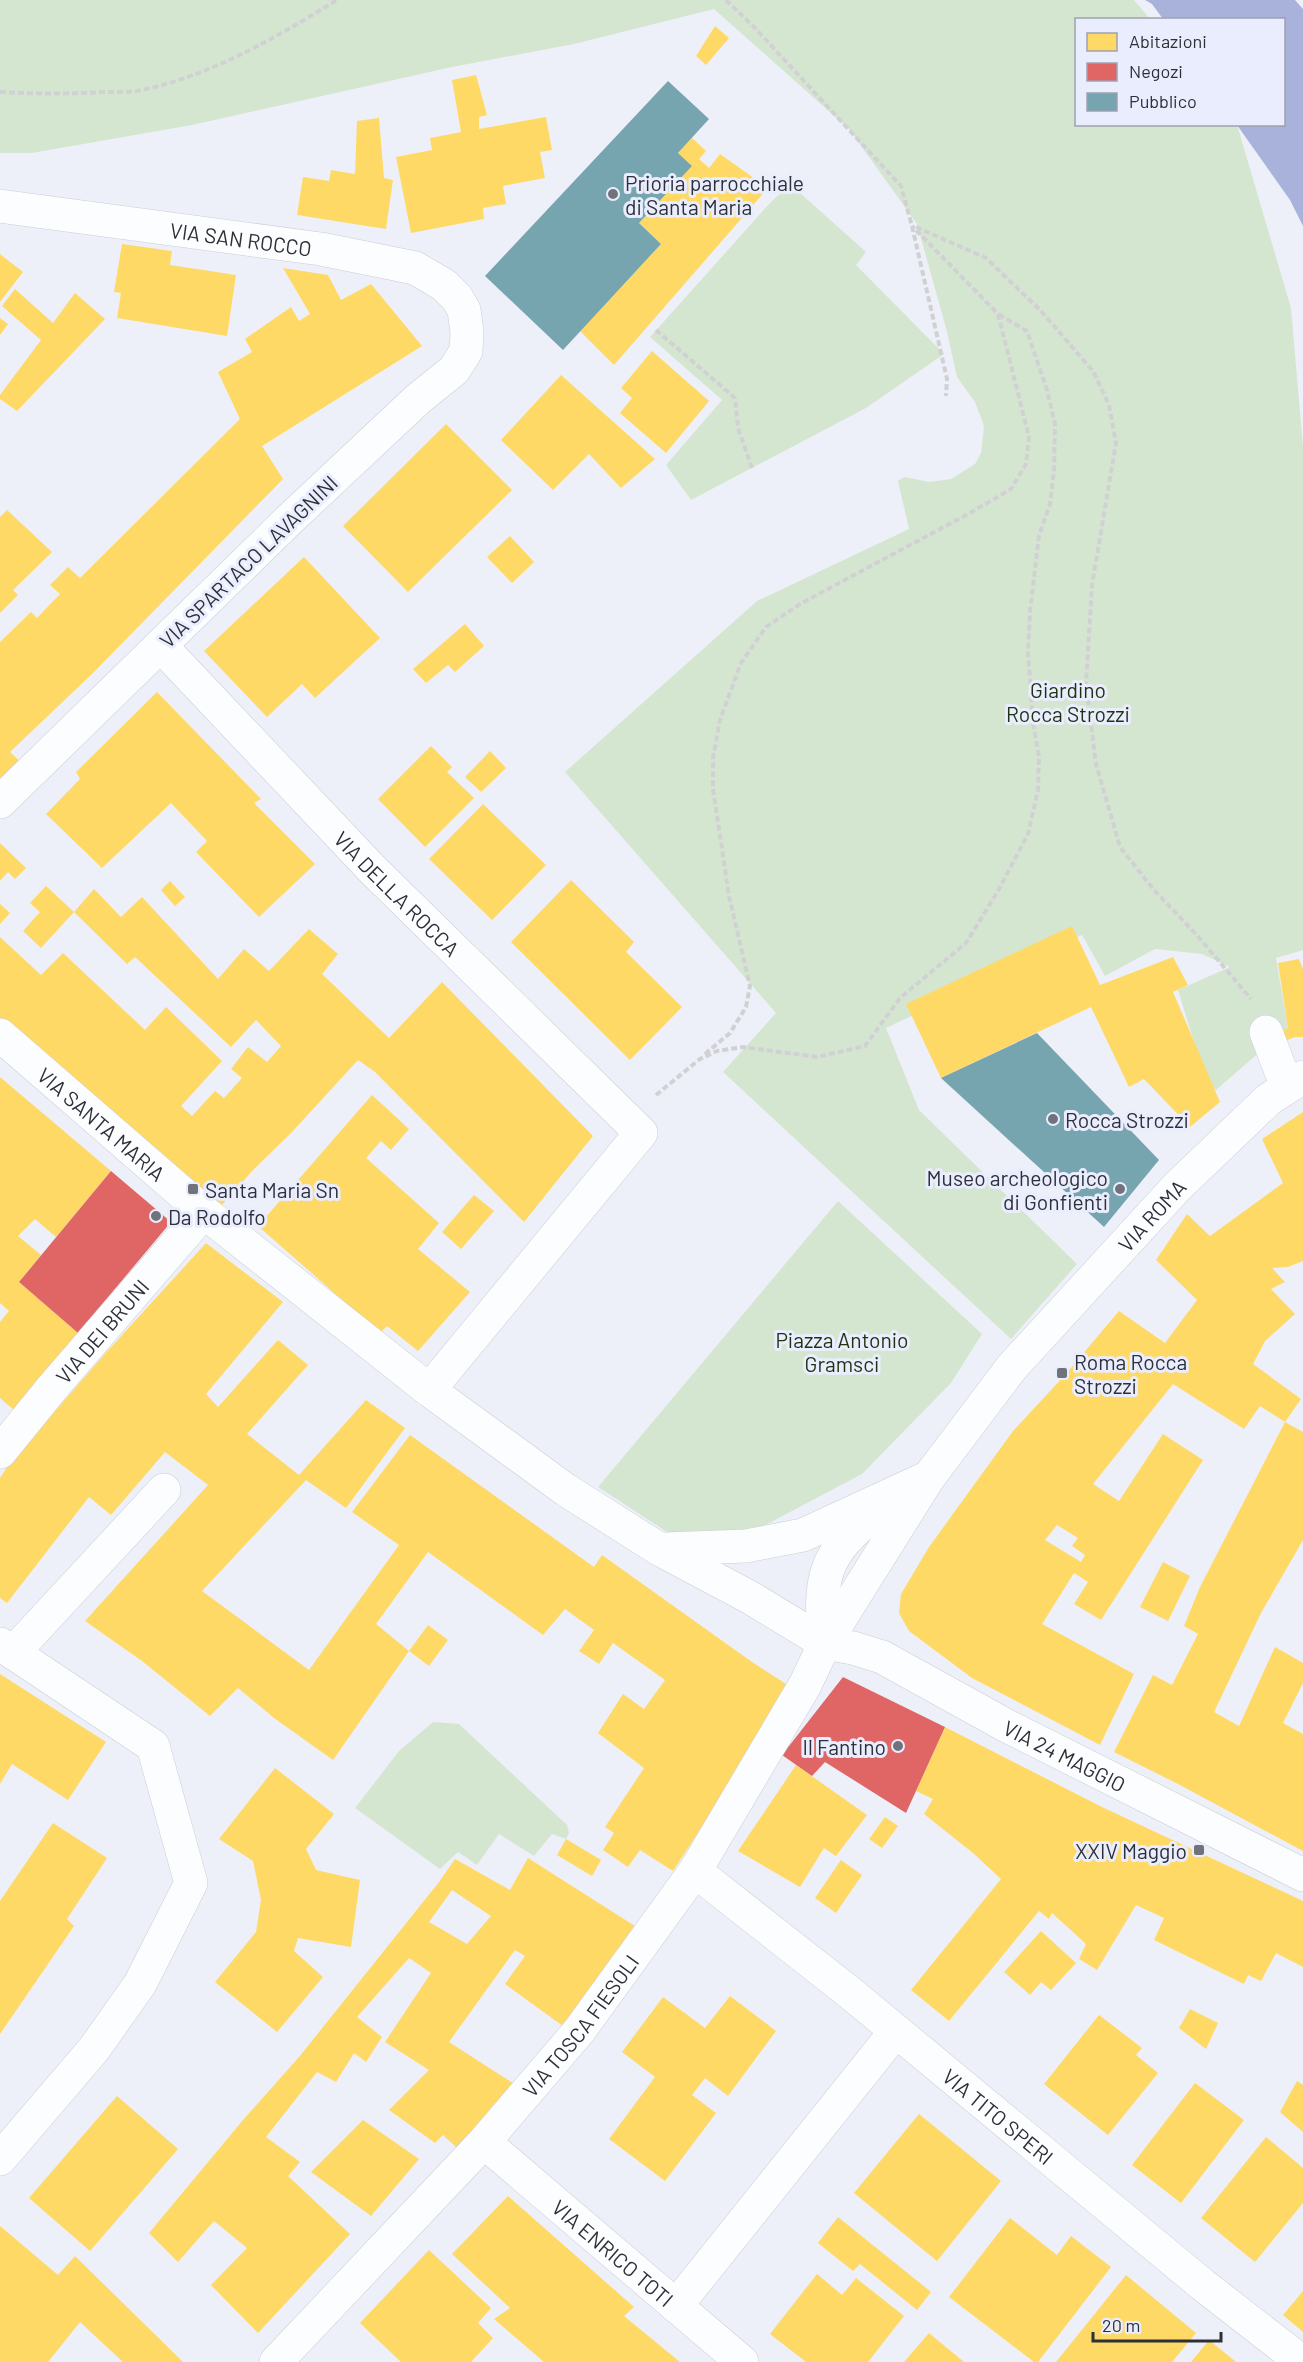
<svg xmlns="http://www.w3.org/2000/svg" width="1303" height="2362" viewBox="0 0 1303 2362" font-family="Barlow,sans-serif">
<style>
.green{fill:#d5e6d0}
.water{fill:#a9b2da}
.homes{fill:#ffd966;fill-rule:evenodd}
.shops{fill:#e06666}
.public{fill:#76a5af}
.lines{fill:none;stroke-linecap:round;stroke-linejoin:round}
.minor-casing{stroke:#cbcdd5;stroke-width:34}
.path{stroke:#d1d1d4;stroke-width:4;stroke-dasharray:6 3;stroke-linecap:butt}
.minor{stroke:#fcfdfe;stroke-width:33}
.poi-dot{fill:#71737c;stroke:#e9edfe;stroke-width:2}
.labels{text-anchor:middle;dominant-baseline:central;stroke-width:6;stroke-linejoin:round;paint-order:stroke}
.poi-label{font-size:21px;fill:#2e3038;stroke:#e9edfe;text-anchor:start}
.street-label{font-size:21px;fill:#2e3038;stroke:#e9edfe}
.park-label{font-size:21px;fill:#1e330d;stroke:#e9edfe}
</style>
<rect width="100%" height="100%" fill="#eef0f9"/>
<g class="green">
<path d="M0,0H1134L1150,19L1076,20V124H1236L1238,128L1291,308L1303,447V950L1276,958L1288,1028L1280,1032L1278,1036L1216,1090L1206,1081L1178,990L1230,967L1202,954L1155,949L1105,976L1082,935L886,1028L919,1110L1077,1264L1011,1339L723,1072L776,1013L565,772L757,601L909,529L898,481L904,477L930,482L951,479L975,464L981,453L984,426L975,402L957,377L946,328L917,224L849,129L714,9L574,44L452,67L192,125L32,153H0Z"/>
<path d="M790,184L866,252L856,265L944,354L866,408L691,500L666,465L722,400L650,337L769,204Z"/>
<path d="M838,1201L982,1334L951,1383L862,1474L754,1531L670,1534L598,1487Z"/>
<path d="M433,1722L459,1724L567,1825L569,1833L566,1839L552,1834L534,1856L499,1834L477,1865L458,1852L440,1869L355,1808L399,1751Z"/>
</g>
<path class="water" d="M1145,0H1295L1303,9V226L1290,200L1237,125L1284,124V20L1163,19L1152,4Z"/>
<g class="homes">
<path d="M715,26L729,38L706,65L696,56Z"/>
<path d="M476,75L487,115L479,117V129L546,117L552,150L540,152L545,178L503,186L506,204L483,208L484,219L411,233L396,157L432,150L430,138L461,132L452,80Z"/>
<path d="M379,118L384,178L393,180L386,229L297,215L303,177L329,181L331,170L355,174L357,121Z"/>
<path d="M692,138L706,151L699,159L709,168L720,154L768,188L614,365L580,331L661,244L639,223L692,166L678,153Z"/>
<path d="M122,244L172,251L170,265L236,275L227,336L117,318L121,293L114,292Z"/>
<path d="M0,254L23,272L0,302Z"/>
<path d="M283,268L328,275L341,300L371,284L422,346L262,446L283,479L93,673L10,752L23,764L0,786V642L31,612L37,618L60,594L50,585L68,567L80,578L240,419L218,372L252,352L245,339L291,307L299,321L310,314Z"/>
<path d="M15,289L53,323L75,293L105,319L17,411L0,399V395L41,340L2,306Z"/>
<path d="M0,318L8,324L0,335Z"/>
<path d="M652,351L709,401L666,453L620,413L632,398L621,388Z"/>
<path d="M561,375L655,459L621,488L589,454L553,490L501,440Z"/>
<path d="M446,424L512,490L408,592L343,526Z"/>
<path d="M7,510L52,552L13,590L18,595L0,613V517Z"/>
<path d="M510,536L534,562L512,583L487,557Z"/>
<path d="M304,557L380,638L315,698L302,684L267,717L204,651Z"/>
<path d="M465,624L484,646L455,672L448,665L426,683L413,669Z"/>
<path d="M157,692L261,799L254,803L315,864L259,917L196,852L207,841L171,803L102,868L46,814L80,779L76,772Z"/>
<path d="M431,746L452,767L447,772L474,798L425,847L378,799Z"/>
<path d="M490,751L506,768L481,792L465,777Z"/>
<path d="M483,804L546,865L492,920L429,859Z"/>
<path d="M0,843L26,868L15,879L8,872L0,881Z"/>
<path d="M571,880L634,942L626,952L682,1007L630,1060L511,942Z"/>
<path d="M170,881L185,897L175,906L161,890Z"/>
<path d="M46,886L74,912L94,889L121,917L142,897L218,979L244,949L269,971L309,929L338,954L322,974L389,1038L442,982L593,1136L524,1222L375,1072L358,1060L292,1132L254,1169L222,1205L0,1019V937L41,975L63,953L145,1030L166,1007L222,1061L181,1106L192,1116L215,1091L224,1098L242,1078L231,1069L248,1047L267,1062L281,1046L256,1020L231,1047L135,957L127,964L74,912L41,948L23,931L40,912L30,903Z"/>
<path d="M0,904L10,913L0,924Z"/>
<path d="M1072,926L1100,985L1173,957L1188,985L1173,992L1220,1102L1190,1127L1144,1079L1129,1087L1091,1007L941,1078L906,1004Z"/>
<path d="M1299,959L1303,969V1037H1295L1275,1045L1280,1032L1288,1028L1278,963Z"/>
<path d="M0,1077L111,1171L56,1237L35,1219L18,1236L41,1255L19,1282L78,1333L15,1411L0,1398V1322L9,1311L0,1303Z"/>
<path d="M372,1095L409,1129L391,1150L381,1141L366,1158L439,1223L418,1249L470,1292L418,1351L387,1326L380,1333L258,1226Z"/>
<path d="M1303,1112V1261L1288,1267L1272,1268L1285,1282L1271,1289L1295,1314L1265,1341L1253,1364L1301,1399L1285,1422L1303,1432V1540L1261,1613L1214,1712L1239,1726L1275,1647L1303,1663V1683L1283,1723L1303,1734V1851L1178,1784L1114,1752L1153,1675L1172,1685L1198,1634L1184,1626L1200,1587L1285,1422L1260,1406L1244,1429L1173,1384L1093,1484L1119,1501L1163,1434L1203,1460L1101,1620L1074,1604L1088,1582L1074,1573L1042,1624L1134,1674L1100,1745L972,1678L909,1631L899,1613L901,1594L929,1547L1013,1431L1065,1375L1119,1311L1165,1343L1197,1300L1156,1260L1187,1214L1210,1236L1283,1183L1262,1139ZM1057,1525L1078,1538L1072,1546L1085,1555L1081,1562L1045,1540Z"/>
<path d="M474,1195L494,1211L461,1249L442,1232Z"/>
<path d="M206,1243L283,1302L206,1394L218,1407L278,1340L308,1365L247,1434L299,1475L366,1400L405,1428L346,1508L306,1480L202,1591L309,1670L399,1545L352,1512L410,1435L594,1567L602,1555L752,1662L786,1684L712,1811L673,1871L640,1850L628,1867L603,1850L614,1833L605,1827L644,1768L598,1733L623,1694L644,1709L665,1680L613,1643L599,1664L579,1651L594,1630L565,1609L543,1635L428,1552L376,1624L409,1651L428,1625L448,1640L429,1666L409,1651L333,1760L274,1718L238,1688L210,1716L142,1661L85,1621L208,1485L165,1452L111,1515L89,1497L7,1603L0,1598V1478L9,1464L103,1356Z"/>
<path d="M1163,1562L1190,1576L1168,1621L1140,1607Z"/>
<path d="M0,1674L106,1742L68,1800L12,1764L0,1784Z"/>
<path d="M945,1727L1102,1807L1303,1901V1967L1276,1953L1261,1981L1248,1975L1244,1984L1154,1940L1164,1918L1136,1905L1097,1970L1079,1959L1086,1944L1052,1913L1049,1919L1039,1911L949,2021L911,1990L1001,1879L973,1853L924,1814L933,1799L916,1791Z"/>
<path d="M796,1765L867,1815L836,1856L824,1848L800,1887L738,1851Z"/>
<path d="M275,1768L334,1814L306,1849L316,1870L360,1880L351,1947L298,1938L294,1951L323,1977L277,2032L215,1982L256,1932L261,1900L253,1861L219,1839Z"/>
<path d="M885,1817L898,1826L882,1848L869,1839Z"/>
<path d="M53,1823L107,1858L67,1919L74,1926L0,2034V1901Z"/>
<path d="M566,1839L601,1860L592,1876L557,1855Z"/>
<path d="M528,1858L638,1928L567,2029L505,1984L525,1956L515,1950L449,2042L516,2085L458,2149L443,2135L435,2143L389,2110L429,2070L385,2042L431,1973L409,1958L357,2017L382,2037L366,2062L354,2053L336,2082L317,2072L266,2137L300,2162L288,2176L350,2234L258,2333L211,2285L247,2248L214,2221L178,2262L149,2233L243,2120L299,2057L439,1882L455,1859L510,1890ZM452,1890L491,1916L467,1944L429,1922Z"/>
<path d="M841,1860L862,1875L836,1913L815,1898Z"/>
<path d="M1041,1931L1076,1963L1051,1990L1041,1982L1030,1995L1004,1972Z"/>
<path d="M730,1996L776,2031L728,2096L705,2078L692,2095L716,2113L665,2181L609,2139L655,2077L622,2052L663,1997L705,2028Z"/>
<path d="M1190,2009L1218,2023L1206,2049L1179,2028Z"/>
<path d="M1099,2015L1142,2048L1136,2055L1158,2073L1108,2135L1044,2084Z"/>
<path d="M1297,2081L1303,2085V2132L1280,2112Z"/>
<path d="M1195,2083L1244,2120L1181,2203L1132,2165Z"/>
<path d="M117,2096L178,2149L90,2251L29,2198Z"/>
<path d="M919,2114L1001,2181L937,2261L854,2193Z"/>
<path d="M363,2120L419,2159L371,2216L311,2172Z"/>
<path d="M1266,2137L1303,2168V2203L1255,2262L1201,2218Z"/>
<path d="M508,2196L634,2307L624,2316L680,2362H544L494,2319L510,2308L452,2254Z"/>
<path d="M838,2217L931,2292L917,2310L860,2264L853,2271L818,2243Z"/>
<path d="M1010,2218L1057,2255L1071,2236L1111,2267L1038,2362H1034L949,2297Z"/>
<path d="M0,2226L58,2275L75,2256L183,2362H123L80,2322L48,2362H0Z"/>
<path d="M429,2250L491,2308L478,2323L493,2338L471,2362H401L360,2323Z"/>
<path d="M817,2274L842,2295L856,2278L904,2316L868,2362H806L770,2334Z"/>
<path d="M1126,2275L1196,2333L1172,2362H1056Z"/>
<path d="M1303,2291V2332L1283,2315Z"/>
<path d="M929,2333L964,2362H904Z"/>
<path d="M1209,2340L1236,2362H1191Z"/>
</g>
<g class="shops">
<path d="M111,1171L171,1222L78,1333L19,1282Z"/>
<path d="M843,1677L945,1727L906,1813L825,1762L812,1776L782,1755Z"/>
</g>
<g class="public">
<path d="M668,81L709,119L678,153L692,166L639,223L661,244L563,350L485,276Z"/>
<path d="M1037,1033L1159,1160L1104,1227L941,1078Z"/>
</g>
<g class="lines">
<defs>
<g id="minor">
<path id="s1" d="M0,206L321,249L415,268L444,285L457,298L464,310L467,332L466,351L454,370L418,399L290,519L0,802"/>
<path id="s2" d="M161,646L372,869L641,1133L429,1390"/>
<path d="M1266,1032L1287,1087"/>
<path id="s3" d="M0,1035L204,1212L429,1390L566,1490L659,1549L751,1598L825,1643L853,1648L882,1657L1007,1726L1303,1875"/>
<path id="s4" d="M0,1452L52,1388L204,1212"/>
<path d="M665,1549L746,1546L803,1535L929,1477"/>
<path d="M825,1643C818,1581 823,1551 877,1513"/>
<path d="M0,1644L153,1746L191,1883L140,1984L94,2049L0,2159"/>
<path d="M13,1653L164,1490"/>
<path id="s5" d="M695,1871L849,1992L1203,2285L1302,2362"/>
<path id="s6" d="M484,2142L742,2362"/>
<path d="M676,2306L896,2031"/>
<path id="s7" d="M276,2362L484,2142L579,2031L695,1871L805,1685L825,1643L929,1477L1012,1367L1177,1187L1269,1099L1303,1077"/>
</g>
</defs>
<use href="#minor" class="minor-casing"/>
<g class="path">
<path d="M726,0L755,28L901,186L912,226L947,379L946,396"/>
<path d="M0,92C35,94 70,94 105,92C116,92 127,92 137,91C209,77 275,38 337,0"/>
<path d="M916,227L986,258L1041,311L1093,371L1109,405L1116,443L1092,585L1086,684L1096,764L1120,847L1154,890L1196,934L1251,999"/>
<path d="M656,330L735,398L738,428L752,468"/>
<path d="M705,1054L730,1033L746,1007L750,986L729,896L713,789V758L720,720L741,663L766,627L800,604L970,513L1011,489L1026,464L1029,437L998,314L912,226"/>
<path d="M656,1095L700,1059L717,1051L743,1047L817,1057L865,1046L900,998L966,943L998,891L1028,834L1038,790L1039,756L1033,723L1028,652L1030,612L1039,535L1050,504L1054,470L1055,424L1047,390L1027,331L998,314"/>
</g>
<use href="#minor" class="minor"/>
</g>
<g class="poi-dot">
<circle cx="613" cy="194" r="6"/>
<circle cx="1053" cy="1119" r="6"/>
<rect x="187" y="1183" width="12" height="12" rx="3"/>
<circle cx="1120" cy="1189" r="6"/>
<circle cx="156" cy="1216" r="6"/>
<rect x="1056" y="1367" width="12" height="12" rx="3"/>
<circle cx="898" cy="1746" r="6"/>
<rect x="1193" y="1844" width="12" height="12" rx="3"/>
</g>
<g class="labels">
<g class="poi-label">
<text x="625" y="182">Prioria parrocchiale<tspan x="625" dy="24">di Santa Maria</tspan></text>
<text x="1065" y="1119">Rocca Strozzi</text>
<text x="1108" y="1177" text-anchor="end">Museo archeologico<tspan x="1108" dy="24">di Gonfienti</tspan></text>
<text x="205" y="1189">Santa Maria Sn</text>
<text x="168" y="1216">Da Rodolfo</text>
<text x="1074" y="1361">Roma Rocca<tspan x="1074" dy="24">Strozzi</tspan></text>
<text x="886" y="1746" text-anchor="end">Il Fantino</text>
<text x="1187" y="1850" text-anchor="end">XXIV Maggio</text>
</g>
<g class="street-label">
<text stroke="none"><textPath href="#s1" startOffset="243">VIA SAN ROCCO</textPath></text>
<text transform="translate(248 561) rotate(-44)">VIA SPARTACO LAVAGNINI</text>
<text stroke="none"><textPath href="#s2" startOffset="342">VIA DELLA ROCCA</textPath></text>
<text stroke="none"><textPath href="#s3" startOffset="135">VIA SANTA MARIA</textPath></text>
<text stroke="none"><textPath href="#s7" startOffset="1449">VIA ROMA</textPath></text>
<text stroke="none"><textPath href="#s4" startOffset="158">VIA DEI BRUNI</textPath></text>
<text stroke="none"><textPath href="#s3" startOffset="1294">VIA 24 MAGGIO</textPath></text>
<text stroke="none"><textPath href="#s7" startOffset="454">VIA TOSCA FIESOLI</textPath></text>
<text stroke="none"><textPath href="#s5" startOffset="390">VIA TITO SPERI</textPath></text>
<text stroke="none"><textPath href="#s6" startOffset="170">VIA ENRICO TOTI</textPath></text>
</g>
<g class="park-label">
<text x="1068" y="689">Giardino<tspan x="1068" dy="24">Rocca Strozzi</tspan></text>
<text x="842" y="1339">Piazza Antonio<tspan x="842" dy="24">Gramsci</tspan></text>
</g>
</g>
<rect x="1075" y="18" width="210" height="108" fill="#e9edfe" stroke="#9ea1af" stroke-width="1.5"/>
<rect x="1087" y="33" width="30" height="18" fill="#ffd966" stroke="#9ea1af" stroke-width="1.5"/>
<text x="1129" y="48" font-size="18" fill="#2e3038">Abitazioni</text>
<rect x="1087" y="63" width="30" height="18" fill="#e06666" stroke="#9ea1af" stroke-width="1.5"/>
<text x="1129" y="78" font-size="18" fill="#2e3038">Negozi</text>
<rect x="1087" y="93" width="30" height="18" fill="#76a5af" stroke="#9ea1af" stroke-width="1.5"/>
<text x="1129" y="108" font-size="18" fill="#2e3038">Pubblico</text>
<path d="M1093 2332v9h128v-9" fill="none" stroke="#2e3038" stroke-width="3"/>
<text x="1102" y="2332" font-size="18" fill="#2e3038" stroke="#e9edfe" stroke-width="4.5" paint-order="stroke">20 m</text>
</svg>
